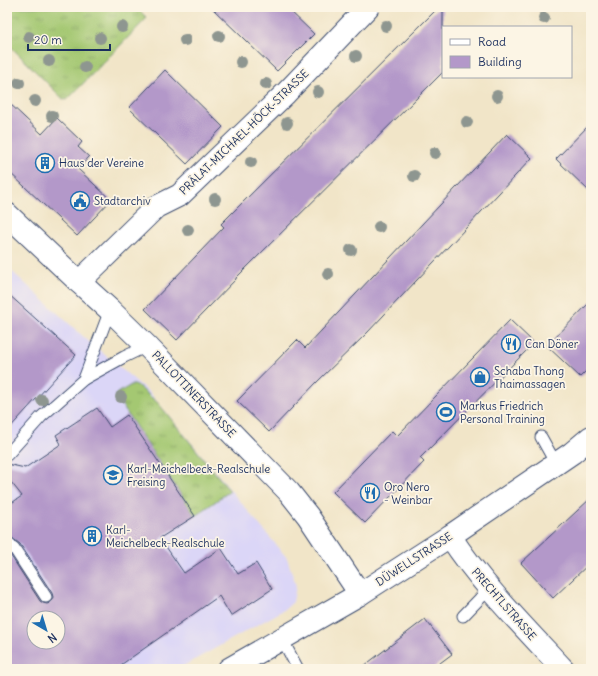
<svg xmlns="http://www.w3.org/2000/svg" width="598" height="676" viewBox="0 0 598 676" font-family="Delius,sans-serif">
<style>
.built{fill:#dbd6f7;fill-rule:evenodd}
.grass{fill:url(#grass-tufts);stroke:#607c68}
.building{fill:#b398c9;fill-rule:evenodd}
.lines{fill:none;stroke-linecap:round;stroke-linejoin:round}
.lane-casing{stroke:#3b4a6e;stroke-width:13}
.street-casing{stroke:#3b4a6e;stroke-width:24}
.lane{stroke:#fff;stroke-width:11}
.street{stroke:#fff;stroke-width:22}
.tree{fill:#8e9690}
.labels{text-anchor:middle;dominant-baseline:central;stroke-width:3.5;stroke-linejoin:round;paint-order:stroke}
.street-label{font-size:11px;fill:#1b2f5e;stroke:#fcf5e5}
.poi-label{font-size:11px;fill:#1b2f5e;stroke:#fcf5e5;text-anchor:start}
</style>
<defs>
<pattern id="grass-tufts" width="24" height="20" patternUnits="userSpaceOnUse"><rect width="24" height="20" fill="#a4c872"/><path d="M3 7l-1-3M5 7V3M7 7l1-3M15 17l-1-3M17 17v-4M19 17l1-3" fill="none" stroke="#85a361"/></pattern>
</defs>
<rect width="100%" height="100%" fill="#fcf5e5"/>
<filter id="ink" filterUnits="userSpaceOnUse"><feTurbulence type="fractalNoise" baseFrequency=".025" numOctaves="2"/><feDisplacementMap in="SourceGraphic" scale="8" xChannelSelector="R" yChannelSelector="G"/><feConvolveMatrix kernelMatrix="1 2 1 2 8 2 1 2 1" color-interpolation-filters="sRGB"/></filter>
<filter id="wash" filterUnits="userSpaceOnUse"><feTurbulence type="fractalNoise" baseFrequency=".012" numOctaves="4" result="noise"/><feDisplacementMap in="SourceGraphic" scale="16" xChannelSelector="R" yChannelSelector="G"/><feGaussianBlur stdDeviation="0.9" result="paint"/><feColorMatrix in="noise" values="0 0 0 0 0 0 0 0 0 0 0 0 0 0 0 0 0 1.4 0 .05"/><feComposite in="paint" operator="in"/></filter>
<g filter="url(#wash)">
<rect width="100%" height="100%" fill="#f1e5c8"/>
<path class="built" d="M7,267L86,339L150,393L287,558L296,586L293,602L284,610L178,669H7ZM34,618H58V642H34Z"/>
<g class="grass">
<path d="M7,7H136L147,18L67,100L63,99L7,43Z"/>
<path d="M131,385H137L158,403L230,491L195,516L115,395Z"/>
</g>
<g id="blocks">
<g class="building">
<path d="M211,7H286L314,34L277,71Z"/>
<path d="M439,7H443V72L236,278V279L177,340L145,309L224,227L221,224Z"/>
<path d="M165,70L223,127L187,164L129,108Z"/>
<path d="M7,101L42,134L57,118L82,142L78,147L89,157L78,169L111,200L77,236L7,170Z"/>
<path d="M591,123V193L556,159Z"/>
<path d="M507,134L532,158L367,333L317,382L269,432L237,401L297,340L305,348Z"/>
<path d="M7,293L76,355L7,431Z"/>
<path d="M591,301V366L580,377L547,346Z"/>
<path d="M510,320L534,343L420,458L424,462L365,523L333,492L392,431L397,436Z"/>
<path d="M97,408L110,427L127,415L195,516L160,538L184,573L221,548L238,574L256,563L272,589L231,616L219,596L115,669H7V552L9,553L40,601L43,603L47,604L50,603L52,600L53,597L52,593L20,544L11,537L7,536V506L22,496L7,477V464L25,468L61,444L56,435ZM34,618H58V642H34Z"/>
<path d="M591,498V562L553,598L521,563Z"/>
<path d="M425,619L452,654L432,669H360Z"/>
</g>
</g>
</g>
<g filter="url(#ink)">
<use href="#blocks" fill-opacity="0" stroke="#3b4a6e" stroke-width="1"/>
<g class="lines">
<defs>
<g id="lane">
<path d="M84,379L124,357L147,346"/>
<path d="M541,437L556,464"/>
<path d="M7,455L41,417L84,379L110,310"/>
<path d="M7,543L14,548L46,597"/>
<path d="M463,616L490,588"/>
<path d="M282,639L298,669"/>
</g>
<g id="street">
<path d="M7,214L79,282L110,310L147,346L289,492L308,516L360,594"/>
<path d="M79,282L156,207L180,195L286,93L368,7"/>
<path d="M450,536C481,584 524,627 563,669"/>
<path d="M229,669L360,594L450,536L572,453L591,437"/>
</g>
</defs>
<use href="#lane" class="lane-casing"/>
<use href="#street" class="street-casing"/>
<use href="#lane" class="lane"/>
<use href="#street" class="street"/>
</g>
<g class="tree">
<circle cx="544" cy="18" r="6"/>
<circle cx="386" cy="26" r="6"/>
<circle cx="122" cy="27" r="6"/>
<circle cx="219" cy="36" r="6"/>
<circle cx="29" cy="37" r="6"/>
<circle cx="100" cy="38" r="6"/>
<circle cx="185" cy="40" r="6"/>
<circle cx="356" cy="56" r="6"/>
<circle cx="49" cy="61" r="6"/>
<circle cx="241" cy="62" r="6"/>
<circle cx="85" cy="67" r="6"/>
<circle cx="19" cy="83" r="6"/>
<circle cx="266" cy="84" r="6"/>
<circle cx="318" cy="92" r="6"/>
<circle cx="497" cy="96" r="6"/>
<circle cx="35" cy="101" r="6"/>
<circle cx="52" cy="116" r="6"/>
<circle cx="467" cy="122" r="6"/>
<circle cx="287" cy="123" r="6"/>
<circle cx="435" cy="153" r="6"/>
<circle cx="251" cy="162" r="6"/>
<circle cx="414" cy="176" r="6"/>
<circle cx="215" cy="199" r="6"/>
<circle cx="379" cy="227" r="6"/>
<circle cx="188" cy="230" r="6"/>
<circle cx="351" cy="250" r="6"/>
<circle cx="328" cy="274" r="6"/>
<circle cx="121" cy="397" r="6"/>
<circle cx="42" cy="400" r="6"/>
</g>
</g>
<defs>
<symbol id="building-ring" viewBox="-11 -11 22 22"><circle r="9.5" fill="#fcf5e5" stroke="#1f6fb2" stroke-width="1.5"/><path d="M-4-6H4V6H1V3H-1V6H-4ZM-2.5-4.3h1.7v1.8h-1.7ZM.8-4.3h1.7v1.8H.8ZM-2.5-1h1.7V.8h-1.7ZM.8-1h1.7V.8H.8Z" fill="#1f6fb2"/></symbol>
<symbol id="civic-ring" viewBox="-11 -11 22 22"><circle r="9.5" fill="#fcf5e5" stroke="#1f6fb2" stroke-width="1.5"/><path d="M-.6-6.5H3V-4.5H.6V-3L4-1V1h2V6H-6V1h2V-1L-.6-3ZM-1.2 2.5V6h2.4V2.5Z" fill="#1f6fb2"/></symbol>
<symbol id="restaurant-ring" viewBox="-11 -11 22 22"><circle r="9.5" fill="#fcf5e5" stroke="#1f6fb2" stroke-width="1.5"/><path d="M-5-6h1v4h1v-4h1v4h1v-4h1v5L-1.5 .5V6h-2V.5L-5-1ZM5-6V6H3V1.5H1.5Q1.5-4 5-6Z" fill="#1f6fb2"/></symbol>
<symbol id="shop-ring" viewBox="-11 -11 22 22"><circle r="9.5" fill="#fcf5e5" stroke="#1f6fb2" stroke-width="1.5"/><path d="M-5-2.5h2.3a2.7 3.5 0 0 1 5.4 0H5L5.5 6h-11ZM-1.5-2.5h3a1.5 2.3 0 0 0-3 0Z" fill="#1f6fb2"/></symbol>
<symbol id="stadium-ring" viewBox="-11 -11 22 22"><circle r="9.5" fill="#fcf5e5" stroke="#1f6fb2" stroke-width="1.5"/><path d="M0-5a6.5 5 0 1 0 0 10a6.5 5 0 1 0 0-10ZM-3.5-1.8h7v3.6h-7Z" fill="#1f6fb2"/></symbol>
<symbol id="school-ring" viewBox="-11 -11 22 22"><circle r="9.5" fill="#fcf5e5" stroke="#1f6fb2" stroke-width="1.5"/><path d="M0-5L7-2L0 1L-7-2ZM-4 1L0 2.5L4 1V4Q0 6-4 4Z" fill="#1f6fb2"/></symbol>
</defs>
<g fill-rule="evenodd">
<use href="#building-ring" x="34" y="152" width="22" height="22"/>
<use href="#civic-ring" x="69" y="190" width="22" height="22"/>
<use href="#restaurant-ring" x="500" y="333" width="22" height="22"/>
<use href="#shop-ring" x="469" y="366" width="22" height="22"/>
<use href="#stadium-ring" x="435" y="401" width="22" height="22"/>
<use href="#school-ring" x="102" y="464" width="22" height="22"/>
<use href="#restaurant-ring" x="359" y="482" width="22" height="22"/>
<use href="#building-ring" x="81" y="525" width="22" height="22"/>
</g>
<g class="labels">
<g class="street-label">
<text transform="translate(244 132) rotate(-44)">PRÄLAT-MICHAEL-HÖCK-STRASSE</text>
<text transform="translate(194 394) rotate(46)">PALLOTTINERSTRASSE</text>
<text transform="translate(414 559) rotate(-33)">DÜWELLSTRASSE</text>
<text transform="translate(504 604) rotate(49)">PRECHTLSTRASSE</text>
</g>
<g class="poi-label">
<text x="59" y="163">Haus der Vereine</text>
<text x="94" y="201">Stadtarchiv</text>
<text x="525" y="344">Can Döner</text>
<text x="494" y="371">Schaba Thong<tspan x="494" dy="13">Thaimassagen</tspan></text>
<text x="460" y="406">Markus Friedrich<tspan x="460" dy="13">Personal Training</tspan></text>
<text x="127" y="469">Karl-Meichelbeck-Realschule<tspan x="127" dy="13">Freising</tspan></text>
<text x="384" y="487">Oro Nero<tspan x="384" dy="13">- Weinbar</tspan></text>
<text x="106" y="530">Karl-<tspan x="106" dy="13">Meichelbeck-Realschule</tspan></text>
</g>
</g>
<rect width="598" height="676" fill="none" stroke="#fcf5e5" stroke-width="24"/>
<rect x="442" y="26" width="130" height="52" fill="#fcf5e5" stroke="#a2a6af"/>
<rect x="450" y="39" width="20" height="6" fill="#ffffff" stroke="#a2a6af"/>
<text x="478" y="46" font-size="12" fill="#1b2f5e">Road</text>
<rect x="450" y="56" width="20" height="12" fill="#b398c9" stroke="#a2a6af"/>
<text x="478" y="66" font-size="12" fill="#1b2f5e">Building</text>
<g transform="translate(46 630) rotate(142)"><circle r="19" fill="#fcf5e5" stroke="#a2a6af"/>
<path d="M0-3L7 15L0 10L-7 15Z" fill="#1f6fb2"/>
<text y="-6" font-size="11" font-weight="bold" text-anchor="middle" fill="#1b2f5e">N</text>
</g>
<path d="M28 44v6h82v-6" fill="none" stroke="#1b2f5e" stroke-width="2"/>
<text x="34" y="44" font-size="12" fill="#1b2f5e" stroke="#fcf5e5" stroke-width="3" paint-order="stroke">20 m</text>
</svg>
